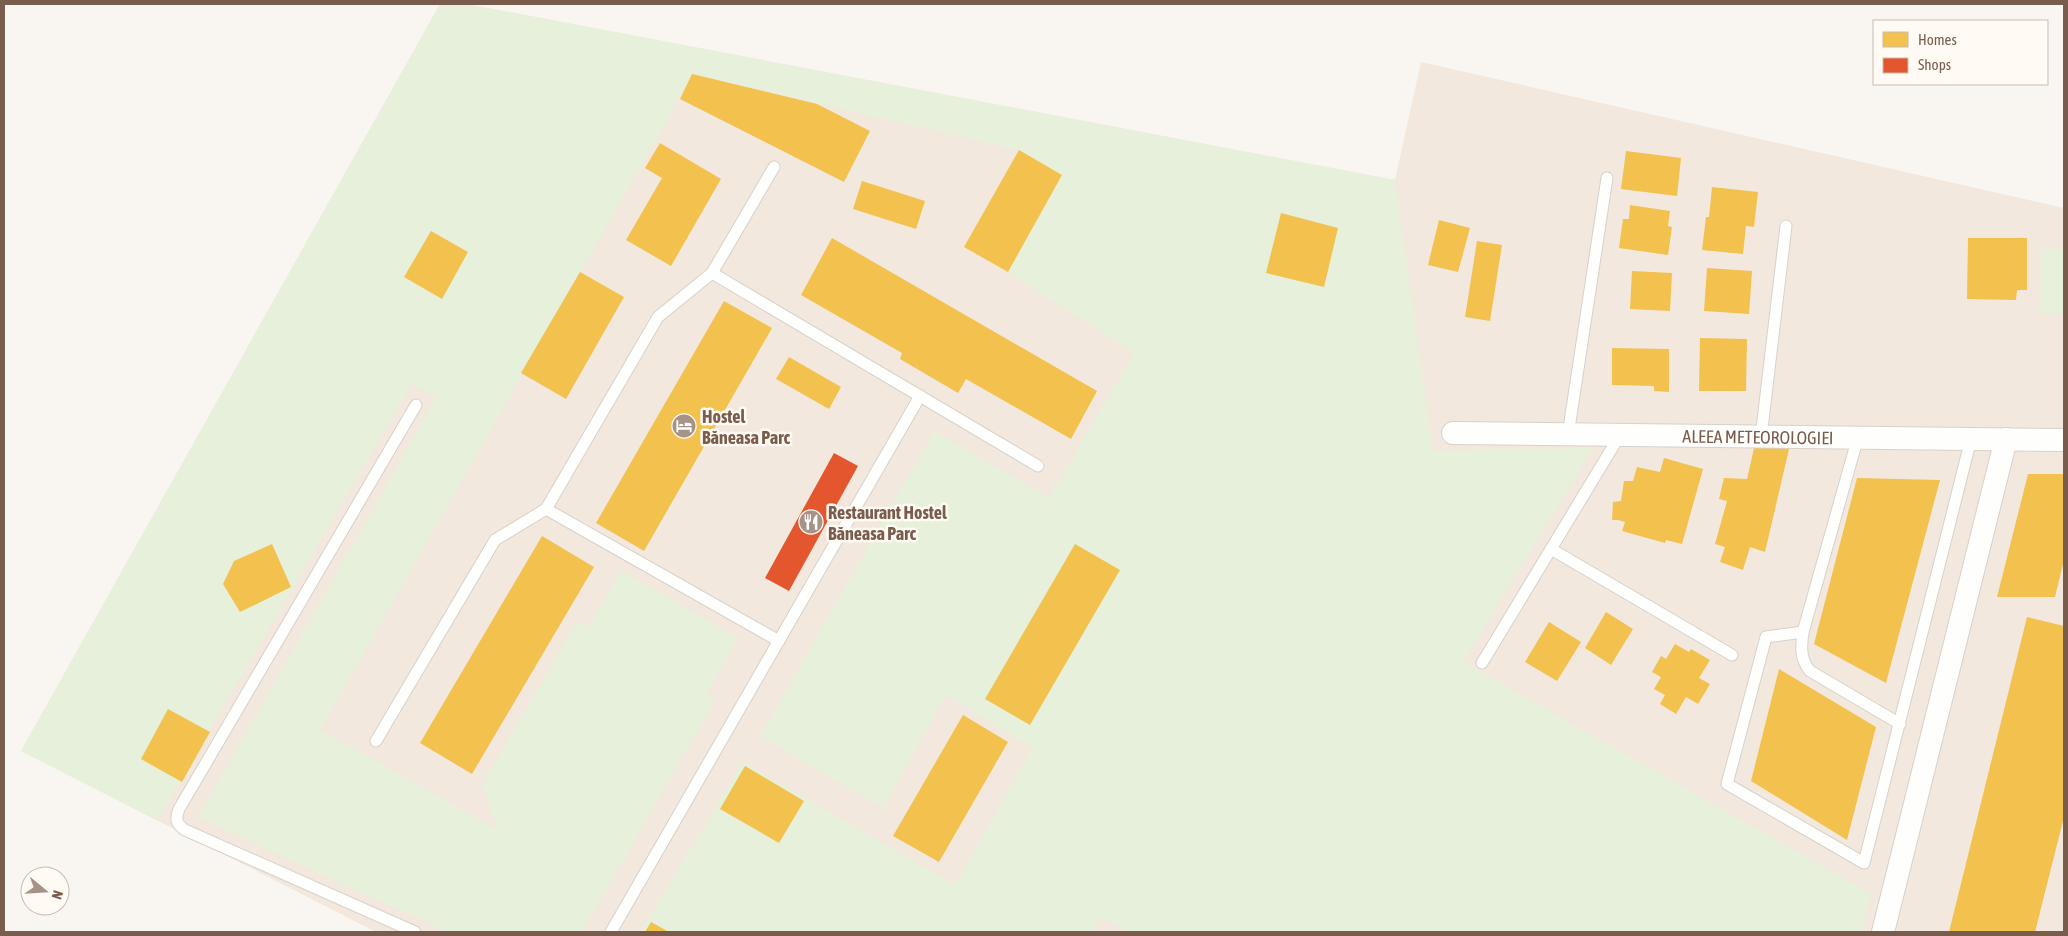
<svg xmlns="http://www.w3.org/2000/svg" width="2068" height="936" viewBox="0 0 2068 936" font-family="'Asap Condensed',sans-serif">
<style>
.residential{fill:#f2e8de}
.green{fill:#e7f0db}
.homes{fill:#f2c14e}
.shops{fill:#e4572e}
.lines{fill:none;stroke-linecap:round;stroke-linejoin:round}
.lane-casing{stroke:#d7d1cb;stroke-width:13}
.street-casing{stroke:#d7d1cb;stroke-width:24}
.lane{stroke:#fefefd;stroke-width:11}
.street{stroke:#fefefd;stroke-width:22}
.labels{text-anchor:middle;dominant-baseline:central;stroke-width:5;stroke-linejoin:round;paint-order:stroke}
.poi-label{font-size:18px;font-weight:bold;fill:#7a5c4d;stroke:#fffaf3;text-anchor:start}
.street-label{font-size:18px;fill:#7a5c4d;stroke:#fffaf3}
</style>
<rect width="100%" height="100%" fill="#f9f5f0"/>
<path class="residential" d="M440,4H467L1395,180L1421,62L2064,208V932H376L21,751Z"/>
<g class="green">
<path d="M440,4H467L1395,180L1433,451L1593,448L1463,662L1871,894L1862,932H1128L1101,916L1091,932H640L743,762L955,885L1032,748L946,695L883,808L760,736L934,431L1049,498L1134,353L1008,272L1062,175L1018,150L693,74L320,730L498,830L482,785L577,621L589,627L621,571L738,638L706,694L715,700L582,932H448L198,817L436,398L412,383L157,820L21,751Z"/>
<path d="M2041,250H2064V313H2040Z"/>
</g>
<g class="homes">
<path d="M692,74L817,104L870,131L844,182L680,99Z"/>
<path d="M660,143L721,179L671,266L626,240L662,178L645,168Z"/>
<path d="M1019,150L1062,175L1008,272L964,247Z"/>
<path d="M1626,151L1681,158L1677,196L1621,189Z"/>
<path d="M862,181L925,201L916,229L853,209Z"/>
<path d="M1712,187L1758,192L1754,227L1746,226L1743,254L1702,250L1706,217H1709Z"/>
<path d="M1630,205L1670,211L1668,226L1672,227L1668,255L1619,248L1623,219H1629Z"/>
<path d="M1281,213L1338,228L1324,287L1266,273Z"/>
<path d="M1439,220L1470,228L1458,272L1428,265Z"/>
<path d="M431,231L468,252L442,299L404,277Z"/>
<path d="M832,238L1097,391L1071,439L966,379L958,393L900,359L902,353L801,295Z"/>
<path d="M1968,238H2027V290H2017L2016,300L1967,299Z"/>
<path d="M1477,241L1502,245L1490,321L1465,317Z"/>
<path d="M1707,268L1752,271L1749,314L1704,311Z"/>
<path d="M1632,271L1672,273L1670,311L1630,309Z"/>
<path d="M580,272L624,297L566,399L521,373Z"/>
<path d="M724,301L772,328L644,551L596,523Z"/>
<path d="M1700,338L1747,339L1746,391H1699Z"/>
<path d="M1612,348L1669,349V392L1654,391V386L1612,385Z"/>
<path d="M789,357L841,387L829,409L776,379Z"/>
<path d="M1755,444L1790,445L1765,552L1750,547L1743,570L1720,562L1725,547L1715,544L1727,501L1719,499L1724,478L1747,479Z"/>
<path d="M1664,458L1703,469L1682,544L1666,540L1665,543L1622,531L1625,522L1618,520H1612L1613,502L1621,501L1624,481H1633L1637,467L1660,472Z"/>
<path d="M2028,474H2064V560L2055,597H1997Z"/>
<path d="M1857,478L1940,480L1886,683L1814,644Z"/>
<path d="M542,536L594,567L472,774L420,743Z"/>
<path d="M272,544L291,587L240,612L223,584L234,561Z"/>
<path d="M1075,544L1120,570L1030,725L985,699Z"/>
<path d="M1606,612L1633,629L1611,665L1585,648Z"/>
<path d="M2027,617L2064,626V817L2035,932H1949Z"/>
<path d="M1549,622L1581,642L1557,681L1525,662Z"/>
<path d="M1675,644L1689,652L1691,649L1710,660L1699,678L1710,684L1698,704L1686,697L1676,714L1660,704L1665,695L1654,689L1661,677L1652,672L1661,656L1666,659Z"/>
<path d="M1779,669L1876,727L1847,840L1751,781Z"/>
<path d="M168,709L210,732L182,782L141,759Z"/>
<path d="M963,715L1008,742L939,862L893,836Z"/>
<path d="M745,766L804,801L779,843L720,809Z"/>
<path d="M651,922L669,932H645Z"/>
</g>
<path class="shops" d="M834,453L858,466L789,591L765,578Z"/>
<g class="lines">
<defs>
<g id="lane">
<path d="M712,273L1038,466"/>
<path d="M1568,435L1607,178"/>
<path d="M1761,437L1786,226"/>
<path d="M1858,437L1803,632L1766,637L1727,784L1864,863L1971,439"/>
<path d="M546,509L779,641"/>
<path d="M1551,549L1732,655"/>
<path d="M1803,632C1801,647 1800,659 1810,671L1900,724"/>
<path d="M1482,663L1620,435"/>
<path d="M376,741L495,540L546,509L658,317L712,273L774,167"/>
<path d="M415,932L185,830C176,824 175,819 179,809L416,405"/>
<path d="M611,932L920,396"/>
</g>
<g id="street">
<path id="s1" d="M1453,433L2064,440"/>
<path d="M1883,932L2006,439"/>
</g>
</defs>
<use href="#lane" class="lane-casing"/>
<use href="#street" class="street-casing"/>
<use href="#lane" class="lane"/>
<use href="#street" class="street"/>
</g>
<defs>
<symbol id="hotel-disc" viewBox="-11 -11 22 22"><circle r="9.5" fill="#a69286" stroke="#fffaf3"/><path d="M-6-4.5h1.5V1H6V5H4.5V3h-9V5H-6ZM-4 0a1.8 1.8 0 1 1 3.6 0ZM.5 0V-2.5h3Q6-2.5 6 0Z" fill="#fff"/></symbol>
<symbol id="restaurant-disc" viewBox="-11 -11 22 22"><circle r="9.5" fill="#a69286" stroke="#fffaf3"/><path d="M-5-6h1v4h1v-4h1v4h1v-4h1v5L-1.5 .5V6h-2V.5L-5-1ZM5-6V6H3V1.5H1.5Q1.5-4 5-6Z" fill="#fff"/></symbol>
</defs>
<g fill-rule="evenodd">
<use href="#hotel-disc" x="670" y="412" width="28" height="28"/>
<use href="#restaurant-disc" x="797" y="508" width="28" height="28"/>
</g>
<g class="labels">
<g class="poi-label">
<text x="702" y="416">Hostel<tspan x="702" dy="21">Băneasa Parc</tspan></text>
<text x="828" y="512">Restaurant Hostel<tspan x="828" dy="21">Băneasa Parc</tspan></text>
</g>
<g class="street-label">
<text stroke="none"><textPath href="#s1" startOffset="305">ALEEA METEOROLOGIEI</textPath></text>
</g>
</g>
<rect width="2068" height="936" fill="none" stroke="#7a5c4d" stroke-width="10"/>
<rect x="1873" y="20" width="175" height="65" fill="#fffaf3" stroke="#cabbb1"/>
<rect x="1883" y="32" width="25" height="15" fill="#f2c14e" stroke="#cabbb1"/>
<text x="1918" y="45" font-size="15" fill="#7a5c4d">Homes</text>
<rect x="1883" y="58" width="25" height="15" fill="#e4572e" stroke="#cabbb1"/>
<text x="1918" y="70" font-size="15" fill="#7a5c4d">Shops</text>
<g transform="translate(45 891) rotate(108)"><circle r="24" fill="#fffaf3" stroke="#cabbb1"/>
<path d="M0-4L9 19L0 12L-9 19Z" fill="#a69286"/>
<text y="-8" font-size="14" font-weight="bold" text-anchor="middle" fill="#7a5c4d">N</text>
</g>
</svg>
